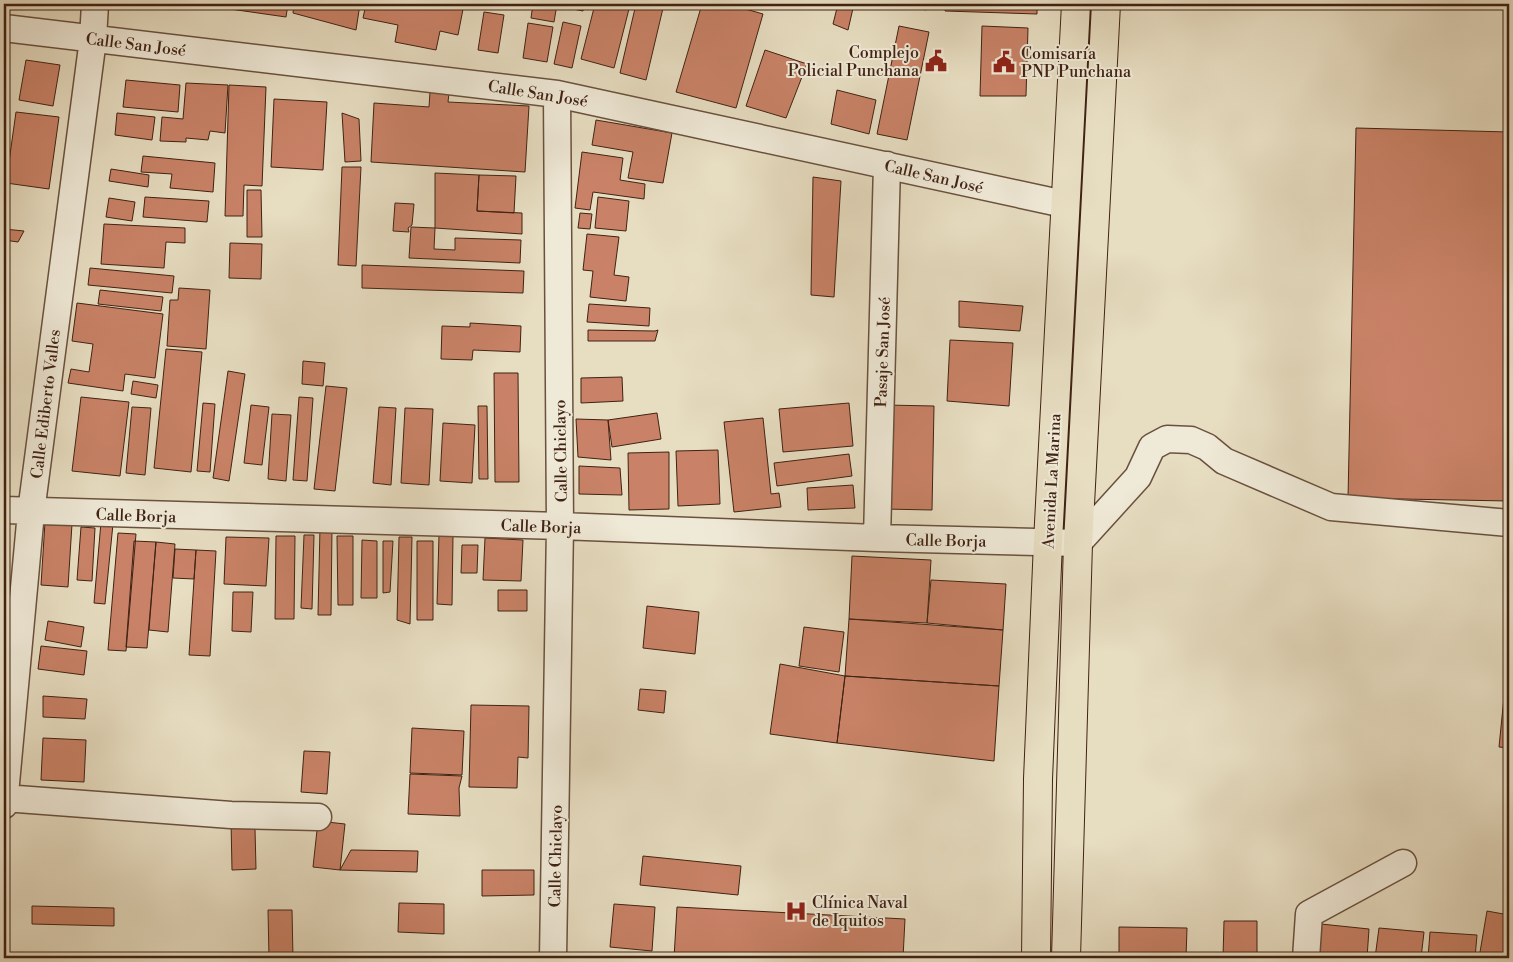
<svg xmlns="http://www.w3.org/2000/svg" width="1513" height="962" font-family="'Libre Bodoni',serif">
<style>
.building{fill:#c98267;stroke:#402213}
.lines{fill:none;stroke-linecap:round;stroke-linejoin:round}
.minor-casing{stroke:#6a513e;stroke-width:29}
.major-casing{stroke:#402213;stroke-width:30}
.minor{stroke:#efe9d7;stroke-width:26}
.major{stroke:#e7ddc1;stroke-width:28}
.labels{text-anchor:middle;stroke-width:4;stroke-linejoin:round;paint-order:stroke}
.street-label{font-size:16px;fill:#402213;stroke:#efe9d7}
.poi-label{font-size:16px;fill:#402213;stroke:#efe9d7;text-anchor:start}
</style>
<rect width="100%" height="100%" fill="#e7ddc1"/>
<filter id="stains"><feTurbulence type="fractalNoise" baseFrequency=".004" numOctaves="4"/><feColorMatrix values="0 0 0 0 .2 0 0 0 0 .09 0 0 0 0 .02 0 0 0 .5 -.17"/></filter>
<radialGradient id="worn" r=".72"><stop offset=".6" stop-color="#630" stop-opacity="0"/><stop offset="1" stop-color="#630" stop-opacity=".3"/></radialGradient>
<path class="building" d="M230,4H288L286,17L230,9Z
M294,4H360L356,30L293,13Z
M366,4H464L458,35L440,31L436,50L395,42L398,25L363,18Z
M491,4H505L504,7Z
M533,4H557L554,22L531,18Z
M564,4H585L583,11L563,7Z
M595,4H623L630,5L614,68L581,59Z
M636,4H664L646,80L620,73Z
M702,4H728L763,14L736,108L676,92Z
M838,4H854L848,30L833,24Z
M905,4H927L926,10Z
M946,4H1037V14L945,11Z
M1420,4H1509V7Z
M484,12L504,15L498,53L478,50Z
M563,22L581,26L572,68L554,64Z
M528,23L553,27L547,62L523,58Z
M899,26L929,32L907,140L877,134Z
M982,26L1028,28L1026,96H980Z
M765,50L807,64L786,118L746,106Z
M26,60L60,65L53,106L19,100Z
M126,80L180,85L178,112L123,107Z
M186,83L228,85L225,133L210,131L208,140L186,138V142L160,141L162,117L183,119Z
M229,85L266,87L262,186L244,185L243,216H225Z
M837,90L876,100L869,134L831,124Z
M430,92L449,93L448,102L529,106L525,172L371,162L374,103L429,107Z
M274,99L327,102L323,170L271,167Z
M16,112L59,117L49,189L6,183Z
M117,113L155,117L152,140L115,135Z
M342,113L359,119L361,161L345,162Z
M596,120L672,133L663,183L628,178L633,152L592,145Z
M1356,128L1509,132V501L1348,498Z
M582,152L623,158L620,180L645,184L644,199L593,192L590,210L575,208Z
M143,156L215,163L213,192L170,188L172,174L141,172Z
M342,167H361L356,266L338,265Z
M111,169L149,175L148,187L109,181Z
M435,173L479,175L477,211L522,213V234L435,228Z
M479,175L516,176L514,213L477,211Z
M813,177L841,181L834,297L811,295Z
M247,190H261L262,237H247Z
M145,197L209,201L207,222L143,217Z
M598,197L629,201L626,231L595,228Z
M109,198L135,202L132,221L106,217Z
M395,203L414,204L412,225L408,228L409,232L393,231Z
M580,213L592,214L590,229L578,228Z
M104,224L185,228V243L166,242L164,268L101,264Z
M411,227L435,228L434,249L455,250V238L521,240L520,263L409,258Z
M4,229L24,231L18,242L4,240Z
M587,234L619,237L614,275L629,277L626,301L590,297L593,271L583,270Z
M230,243L262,244L261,279L229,278Z
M362,265L524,271L523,293L362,288Z
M90,268L174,276L172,293L88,285Z
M179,288L210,290L206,349L167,346L170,300H178Z
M100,290L163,297L161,311L98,304Z
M959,301L1023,306L1020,331L959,327Z
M77,303L163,314L155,378L125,374L123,391L68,383L71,369L89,372L93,344L72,341Z
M589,304L650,308L649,326L587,322Z
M470,323L521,326L520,352L473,350L472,360L441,359L442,326L470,327Z
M588,330L655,331L658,330L655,341H588Z
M950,340L1013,343L1009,406L947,401Z
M166,349L202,352L191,472L154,468Z
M303,361L325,363L323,386L302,384Z
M228,371L245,374L229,481L213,478Z
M494,373H518L519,482H495Z
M622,377L623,401L581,403V378Z
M133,381L158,385L156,398L131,394Z
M326,386L347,388L335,491L314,489Z
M81,397L129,402L120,476L72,471Z
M299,397L313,398L307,481L293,480Z
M203,403L215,404L210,472L197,471Z
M849,403L853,446L783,452L779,409Z
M251,405L269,407L262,465L244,463Z
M886,405L934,406L932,510L884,509Z
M478,406H487L488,479H479Z
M132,407L151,408L145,475L126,473Z
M379,407L396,408L391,485L373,483Z
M405,408L433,409L429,485L401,483Z
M657,413L661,439L612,447L608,420Z
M272,414L291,415L286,481L268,479Z
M763,418L771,494L779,493L781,507L734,512L724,422Z
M576,419L608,420L611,460L578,457Z
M443,423L475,425L472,483L440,481Z
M718,450L720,504L678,506L676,451Z
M669,452V509L629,510L628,453Z
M849,454L852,476L777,486L774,463Z
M579,466L620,468L622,495L579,494Z
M853,485L855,508L808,510L807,488Z
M45,522L72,524L68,587L41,585Z
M101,522L113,524L105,604L94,603Z
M81,527L95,528L92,581L77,580Z
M320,527H332L331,615H318Z
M118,533L136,534L126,651L108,650Z
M304,535H314L312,609L301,608Z
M439,535H453L452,605L437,604Z
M276,536H295L294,619H275Z
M337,536H353V605H338Z
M226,537L269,538L266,586L224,584Z
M399,537H412L410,624L397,620Z
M485,538L523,540L521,581L483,580Z
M362,540L377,541V598H361Z
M134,541L156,542L147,648L126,647Z
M383,541H393L390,592L383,593Z
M417,541H433V620H417Z
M156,542L175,544L168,632L149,630Z
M462,545H478L477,573H461Z
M175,549L196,550L194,579L173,578Z
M196,550L216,551L210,656L189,655Z
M852,556L931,560L927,623L849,619Z
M931,580L1006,584L1003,630L927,623Z
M498,590H527V611H498Z
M233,592H253L251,632L232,631Z
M647,606L699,612L695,654L643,648Z
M849,619L1003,630L999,686L845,676Z
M48,621L84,627L81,647L45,640Z
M804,627L844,632L839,672L799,666Z
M41,646L87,651L84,675L38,669Z
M780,664L845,676L837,743L770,734Z
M845,676L999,686L994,761L837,743Z
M1506,677H1509V748L1499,747Z
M640,689L666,691L664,713L638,710Z
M43,696L87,699L85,719L43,717Z
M471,705L529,706L528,758L518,757L517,788L469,787Z
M412,728L464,731L462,775L410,773Z
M43,738L86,740L84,782L41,780Z
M304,751L330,752L327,794L301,792Z
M410,774L462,776L459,788L460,816L408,814Z
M231,821L255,829L256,869L232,870Z
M318,821L345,824L340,870L313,867Z
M351,850L418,851L417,872L340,870Z
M643,856L741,866L738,895L640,885Z
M482,870H534V895L482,896Z
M399,903L444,904V934L398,932Z
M614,904L655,907L652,951L610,947Z
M32,906L114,908V926L32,924Z
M677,907L905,919L903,958H674Z
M268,910H292L293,958H269Z
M1487,911L1509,915V958H1479Z
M1224,921H1257V958H1223Z
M1321,924L1369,929L1367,958H1318Z
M1119,927L1187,928L1186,958H1119Z
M1379,928L1424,932L1421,958H1375Z
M1430,932L1477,935L1475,958H1428Z"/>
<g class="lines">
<g class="minor-casing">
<path id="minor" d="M4,28L557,94L1064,204
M4,510L560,526L877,538L1078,543L1138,477L1152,447L1167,439L1191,440L1207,447L1224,461L1331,507L1509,523
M877,538L887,165
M4,798L231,815L318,817
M4,805L31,512L93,39L95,4
M553,958L560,526L557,94
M1306,958L1309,914L1403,863"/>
</g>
<g class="major-casing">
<path id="major" d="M1036,958L1038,779L1048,542L1076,4
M1066,958L1078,543L1106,4"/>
</g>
<use href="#minor" class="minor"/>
<use href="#major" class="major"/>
</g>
<defs>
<g id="civic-bare" transform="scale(1.725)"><path d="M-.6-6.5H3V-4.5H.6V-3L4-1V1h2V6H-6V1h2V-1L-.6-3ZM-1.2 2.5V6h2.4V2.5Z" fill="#8f2418" stroke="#efe9d7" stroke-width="2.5" paint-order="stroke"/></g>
<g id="hospital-bare" transform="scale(1.725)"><path d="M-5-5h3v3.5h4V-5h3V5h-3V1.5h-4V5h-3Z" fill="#8f2418" stroke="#efe9d7" stroke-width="2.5" paint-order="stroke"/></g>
</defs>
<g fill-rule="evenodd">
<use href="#civic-bare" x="936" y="61"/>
<use href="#civic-bare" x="1004" y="62"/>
<use href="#hospital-bare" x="796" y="911"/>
</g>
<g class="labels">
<g class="street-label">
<text transform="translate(136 44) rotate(7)" y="6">Calle San José</text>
<text transform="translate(538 93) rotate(9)" y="6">Calle San José</text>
<text transform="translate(934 176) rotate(13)" y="6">Calle San José</text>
<text transform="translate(882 352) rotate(-88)" y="6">Pasaje San José</text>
<text transform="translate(45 404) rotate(-83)" y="6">Calle Ediberto Valles</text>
<text transform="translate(560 451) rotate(-91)" y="6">Calle Chiclayo</text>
<text transform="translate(1051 481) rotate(-87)" y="6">Avenida La Marina</text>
<text transform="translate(136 515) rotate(2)" y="6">Calle Borja</text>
<text transform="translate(541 526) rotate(2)" y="6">Calle Borja</text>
<text transform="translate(946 540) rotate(1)" y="6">Calle Borja</text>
<text transform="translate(555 856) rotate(-89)" y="6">Calle Chiclayo</text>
</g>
<g class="poi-label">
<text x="919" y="58" text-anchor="end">Complejo<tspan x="919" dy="18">Policial Punchana</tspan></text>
<text x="1021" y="59">Comisaría<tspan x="1021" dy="18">PNP Punchana</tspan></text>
<text x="812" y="908">Clínica Naval<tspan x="812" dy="18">de Iquitos</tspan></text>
</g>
</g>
<rect width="1513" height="962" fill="none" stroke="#e7ddc1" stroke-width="20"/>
<rect x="5" y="5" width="1503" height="952" fill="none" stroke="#402213" stroke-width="2.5"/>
<rect x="10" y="10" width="1493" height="942" fill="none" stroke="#402213"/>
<rect width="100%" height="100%" filter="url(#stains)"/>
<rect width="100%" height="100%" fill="url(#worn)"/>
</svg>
